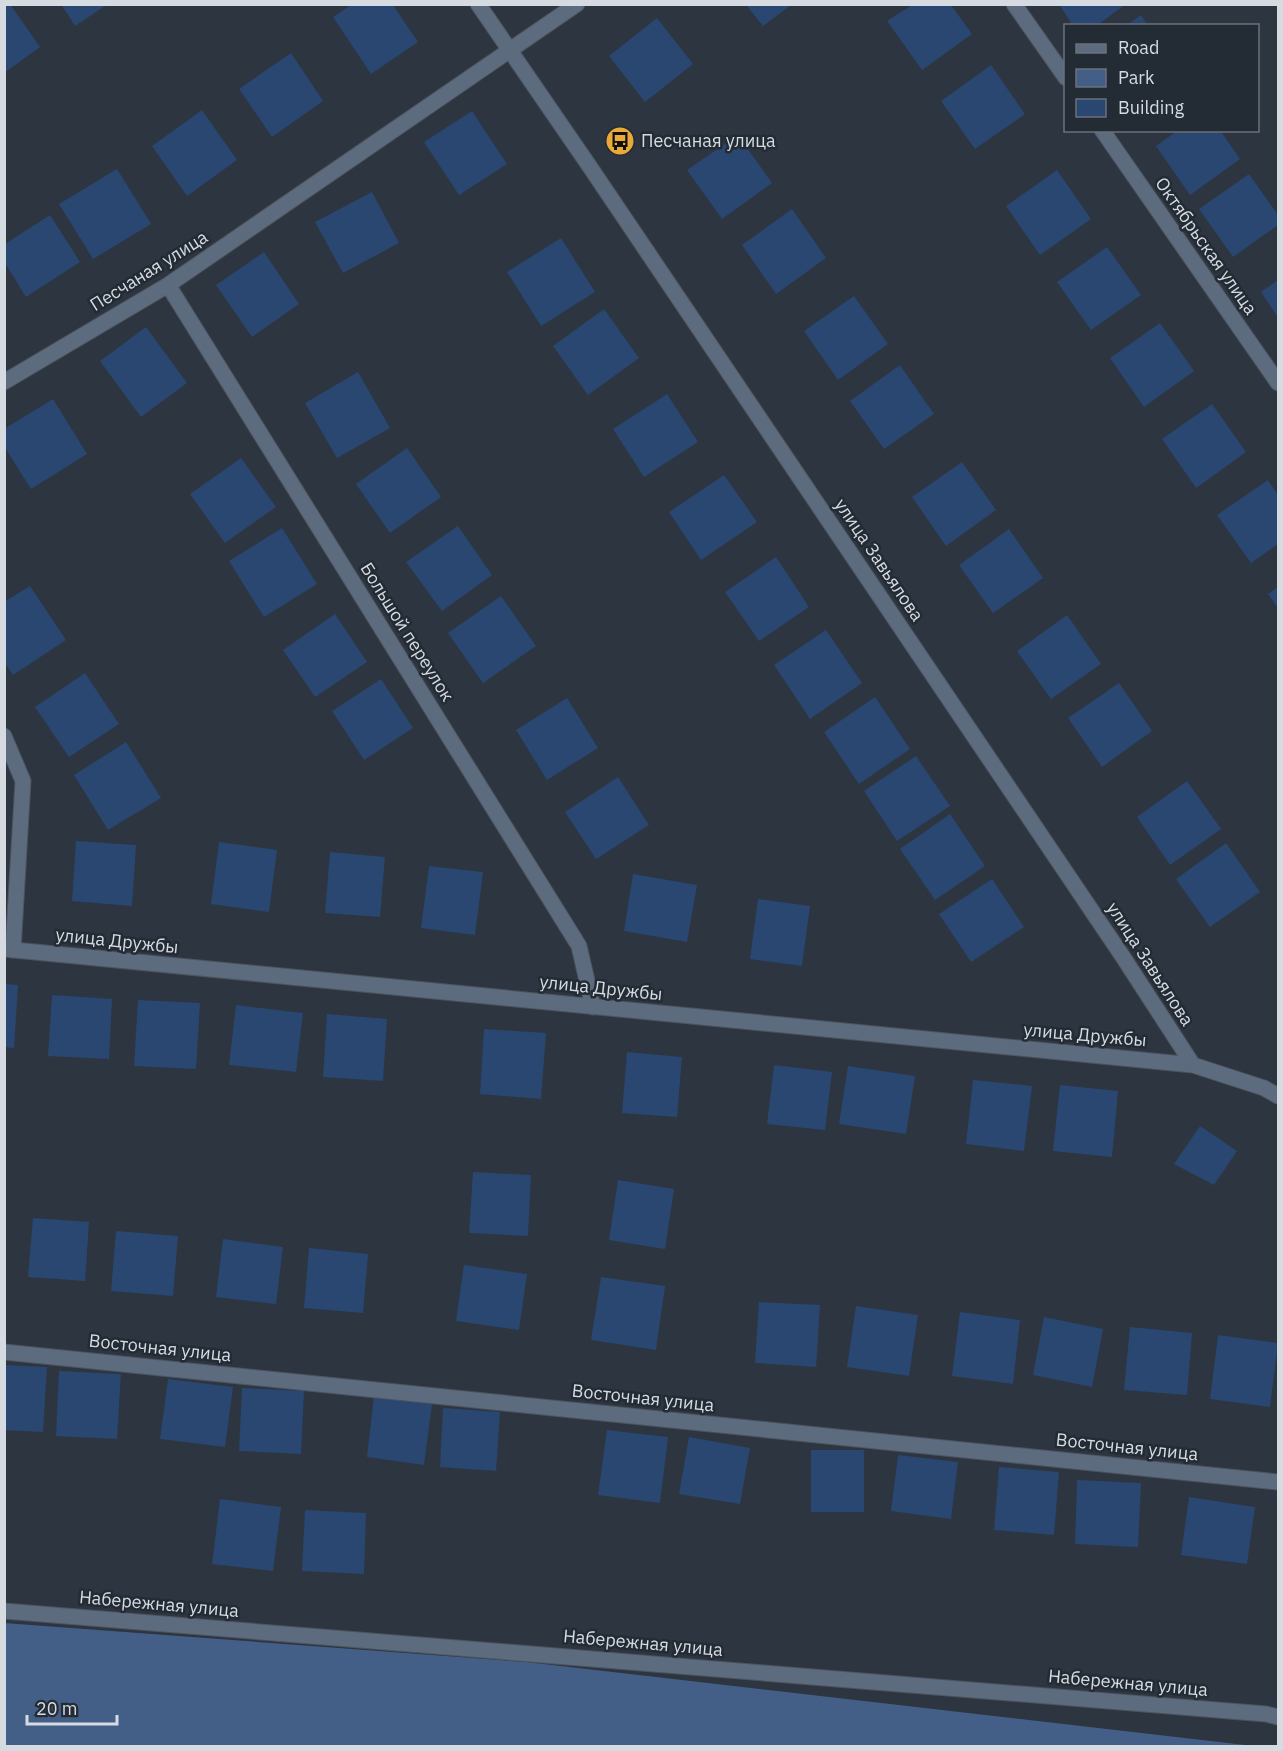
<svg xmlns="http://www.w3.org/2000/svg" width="1283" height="1751" font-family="'IBM Plex Sans',sans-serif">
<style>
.green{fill:#445f87}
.building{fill:#294771}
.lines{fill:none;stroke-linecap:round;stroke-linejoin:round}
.minor-casing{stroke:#4b535d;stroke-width:17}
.tertiary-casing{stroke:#4b535d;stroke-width:17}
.minor{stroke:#5d6b7e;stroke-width:15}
.tertiary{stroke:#5d6b7e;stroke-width:15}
.labels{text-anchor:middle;stroke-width:5;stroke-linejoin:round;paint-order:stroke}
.poi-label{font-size:18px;fill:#d6dbe2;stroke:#232b35;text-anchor:start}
.street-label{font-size:18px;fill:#d6dbe2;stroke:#232b35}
</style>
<rect width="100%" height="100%" fill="#2d3540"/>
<path class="green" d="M4,1623L526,1662L1254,1746H5Z"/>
<path class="building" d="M4,4H10L40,47L4,73Z
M61,4H108L75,26Z
M1059,4H1126L1096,26H1073Z
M351,5H393L418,42L371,74L333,17Z
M746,5H791L763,26Z
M912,5H951L972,34L922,70L887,21Z
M1141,15L1148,26H1126Z
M657,18L693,64L645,102L609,56Z
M291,53L323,101L272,137L239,89Z
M991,65L1025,114L975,149L941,101Z
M202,110L237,160L187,196L152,146Z
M472,111L507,164L459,195L424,142Z
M1178,130H1220L1240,159L1190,195L1156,146Z
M738,135L772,183L722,219L687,170Z
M117,169L151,224L93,259L59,204Z
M1057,170L1091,219L1040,255L1006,206Z
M1249,174L1278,215V225L1233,257L1199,209Z
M372,192L399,243L343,273L315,222Z
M792,209L826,258L776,294L742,245Z
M50,215L80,262L26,297L5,263V244Z
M561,238L595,292L541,326L507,272Z
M1107,247L1141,295L1091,330L1057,282Z
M264,252L299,304L252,337L216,285Z
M1278,280V317L1261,292Z
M854,296L888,344L838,380L804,331Z
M604,309L639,358L588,395L553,346Z
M1160,323L1194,371L1144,407L1110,358Z
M146,327L187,383L141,417L100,361Z
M900,365L934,414L884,449L850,401Z
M358,372L390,428L337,458L305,403Z
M667,394L698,442L644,477L613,429Z
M53,399L87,454L31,489L4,446V429Z
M1212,404L1246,452L1196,488L1162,439Z
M407,448L441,497L390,533L356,484Z
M241,458L276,507L225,543L190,494Z
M962,462L996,510L946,546L912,497Z
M724,475L757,522L701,560L669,512Z
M1268,480L1278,495V544L1251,563L1217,515Z
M458,526L492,575L442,611L406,562Z
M282,528L317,584L264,617L229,561Z
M1009,529L1043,578L993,613L959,565Z
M776,557L809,607L759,641L725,592Z
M30,586L66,640L13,675L4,662V602Z
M1278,587V608L1268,594Z
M501,596L536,646L483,683L448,633Z
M335,614L367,662L315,697L283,650Z
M1067,615L1101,664L1051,699L1017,651Z
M826,630L862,683L810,719L774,665Z
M85,673L119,724L69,757L35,707Z
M381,679L413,728L364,760L332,711Z
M1119,683L1152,731L1102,767L1068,718Z
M875,697L910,749L859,784L824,732Z
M567,698L598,748L547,780L516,730Z
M126,742L161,798L108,830L74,775Z
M916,756L950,806L897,841L864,791Z
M618,777L649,825L596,859L565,812Z
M1187,781L1221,829L1170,865L1137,817Z
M950,814L985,866L935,900L900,849Z
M76,841L136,845L132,906L72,901Z
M219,842L277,850L269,912L211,904Z
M1226,843L1260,892L1210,927L1176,879Z
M330,852L385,857L380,917L325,913Z
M429,866L483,872L475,935L421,928Z
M633,874L697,885L687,942L624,931Z
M992,879L1024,927L971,962L939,914Z
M758,899L810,906L802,966L750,959Z
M4,984L18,985L14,1048L4,1047Z
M52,995L112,999L109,1059L48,1056Z
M138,1000L200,1003L196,1069L134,1066Z
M236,1005L303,1013L296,1072L229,1065Z
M327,1014L387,1019L383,1081L323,1077Z
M484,1029L546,1033L541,1099L480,1094Z
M627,1052L682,1057L677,1117L622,1113Z
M774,1065L832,1072L825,1130L767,1124Z
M848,1066L915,1076L906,1134L839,1124Z
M973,1080L1032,1086L1024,1151L966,1144Z
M1060,1085L1118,1091L1112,1157L1053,1151Z
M1200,1126L1237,1151L1214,1185L1174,1164Z
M473,1172L531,1175L528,1236L469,1233Z
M618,1180L674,1189L665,1249L609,1240Z
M33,1218L89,1222L85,1281L28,1277Z
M116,1231L178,1236L173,1296L111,1291Z
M223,1239L283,1247L276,1304L216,1297Z
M309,1248L368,1254L363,1313L304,1308Z
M464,1265L527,1274L519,1330L456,1321Z
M601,1277L665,1286L656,1350L591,1340Z
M759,1302L820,1305L816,1367L755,1363Z
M856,1306L918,1315L909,1376L847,1367Z
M960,1312L1020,1320L1013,1384L952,1376Z
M1044,1317L1103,1329L1092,1387L1033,1375Z
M1130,1327L1192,1333L1187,1395L1124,1390Z
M1218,1335L1278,1343L1270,1407L1210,1399Z
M4,1365L47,1367L43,1432L4,1430Z
M59,1371L121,1374L117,1439L56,1436Z
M168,1379L233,1387L225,1447L160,1439Z
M242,1388L304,1391L301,1454L239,1451Z
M374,1396L432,1404L424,1465L367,1457Z
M443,1408L500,1412L496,1471L440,1467Z
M607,1430L668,1437L660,1503L598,1495Z
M689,1437L750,1448L740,1504L679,1494Z
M811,1450H864V1512H811Z
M898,1455L958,1462L951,1519L891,1511Z
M999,1467L1059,1472L1054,1535L994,1530Z
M1077,1480L1141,1483L1138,1547L1075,1544Z
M1189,1497L1255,1507L1247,1564L1181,1555Z
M220,1499L281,1507L273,1571L212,1564Z
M305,1510L366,1513L364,1574L302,1571Z"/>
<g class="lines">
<g class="minor-casing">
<path id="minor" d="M1014,4L1066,78
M1102,130L1278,383
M168,285L579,946L593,1007
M4,382L168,285L577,4
M4,736L23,781L13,950
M4,1352L1278,1482
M4,1611L1266,1714L1278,1717"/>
</g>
<g class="tertiary-casing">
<path id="tertiary" d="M478,4L590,167L1123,957L1193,1065
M4,949L1193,1065L1264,1088L1278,1096"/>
</g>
<use href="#minor" class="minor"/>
<use href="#tertiary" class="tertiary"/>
</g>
<defs>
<g id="bus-disc" transform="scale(1.5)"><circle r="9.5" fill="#eaaa39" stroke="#232b35"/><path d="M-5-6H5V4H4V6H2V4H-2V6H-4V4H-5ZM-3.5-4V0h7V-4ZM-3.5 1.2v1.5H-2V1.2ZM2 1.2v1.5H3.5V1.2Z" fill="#111"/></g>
</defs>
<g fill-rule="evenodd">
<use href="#bus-disc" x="620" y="141"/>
</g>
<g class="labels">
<g class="poi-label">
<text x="641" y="147">Песчаная улица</text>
</g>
<g class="street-label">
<text transform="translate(1206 246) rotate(55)" y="6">Октябрьская улица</text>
<text transform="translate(149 271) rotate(-32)" y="6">Песчаная улица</text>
<text transform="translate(879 560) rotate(56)" y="6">улица Завьялова</text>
<text transform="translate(407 632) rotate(58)" y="6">Большой переулок</text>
<text transform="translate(117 941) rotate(6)" y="6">улица Дружбы</text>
<text transform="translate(1150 964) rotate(57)" y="6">улица Завьялова</text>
<text transform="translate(601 988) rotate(6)" y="6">улица Дружбы</text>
<text transform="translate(1085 1035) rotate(5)" y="6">улица Дружбы</text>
<text transform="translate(160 1348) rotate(6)" y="6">Восточная улица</text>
<text transform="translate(643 1398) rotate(6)" y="6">Восточная улица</text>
<text transform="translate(1127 1447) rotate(6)" y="6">Восточная улица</text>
<text transform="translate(159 1604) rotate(5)" y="6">Набережная улица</text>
<text transform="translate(643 1643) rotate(5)" y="6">Набережная улица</text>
<text transform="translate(1128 1683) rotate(5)" y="6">Набережная улица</text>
</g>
</g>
<rect width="1283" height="1751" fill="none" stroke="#d6dbe2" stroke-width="12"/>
<rect x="1064" y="24" width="195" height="108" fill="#232b35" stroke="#6b717a" stroke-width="1.5"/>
<rect x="1076" y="44" width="30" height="9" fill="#5d6b7e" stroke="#6b717a" stroke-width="1.5"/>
<text x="1118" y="54" font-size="18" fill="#d6dbe2">Road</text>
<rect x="1076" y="69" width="30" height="18" fill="#445f87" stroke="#6b717a" stroke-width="1.5"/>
<text x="1118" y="84" font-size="18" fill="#d6dbe2">Park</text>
<rect x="1076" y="99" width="30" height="18" fill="#294771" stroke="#6b717a" stroke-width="1.5"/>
<text x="1118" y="114" font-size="18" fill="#d6dbe2">Building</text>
<path d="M27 1715v9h90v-9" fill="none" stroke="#d6dbe2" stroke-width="3"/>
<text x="36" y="1715" font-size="18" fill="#d6dbe2" stroke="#232b35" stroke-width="4.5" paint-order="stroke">20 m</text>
</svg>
